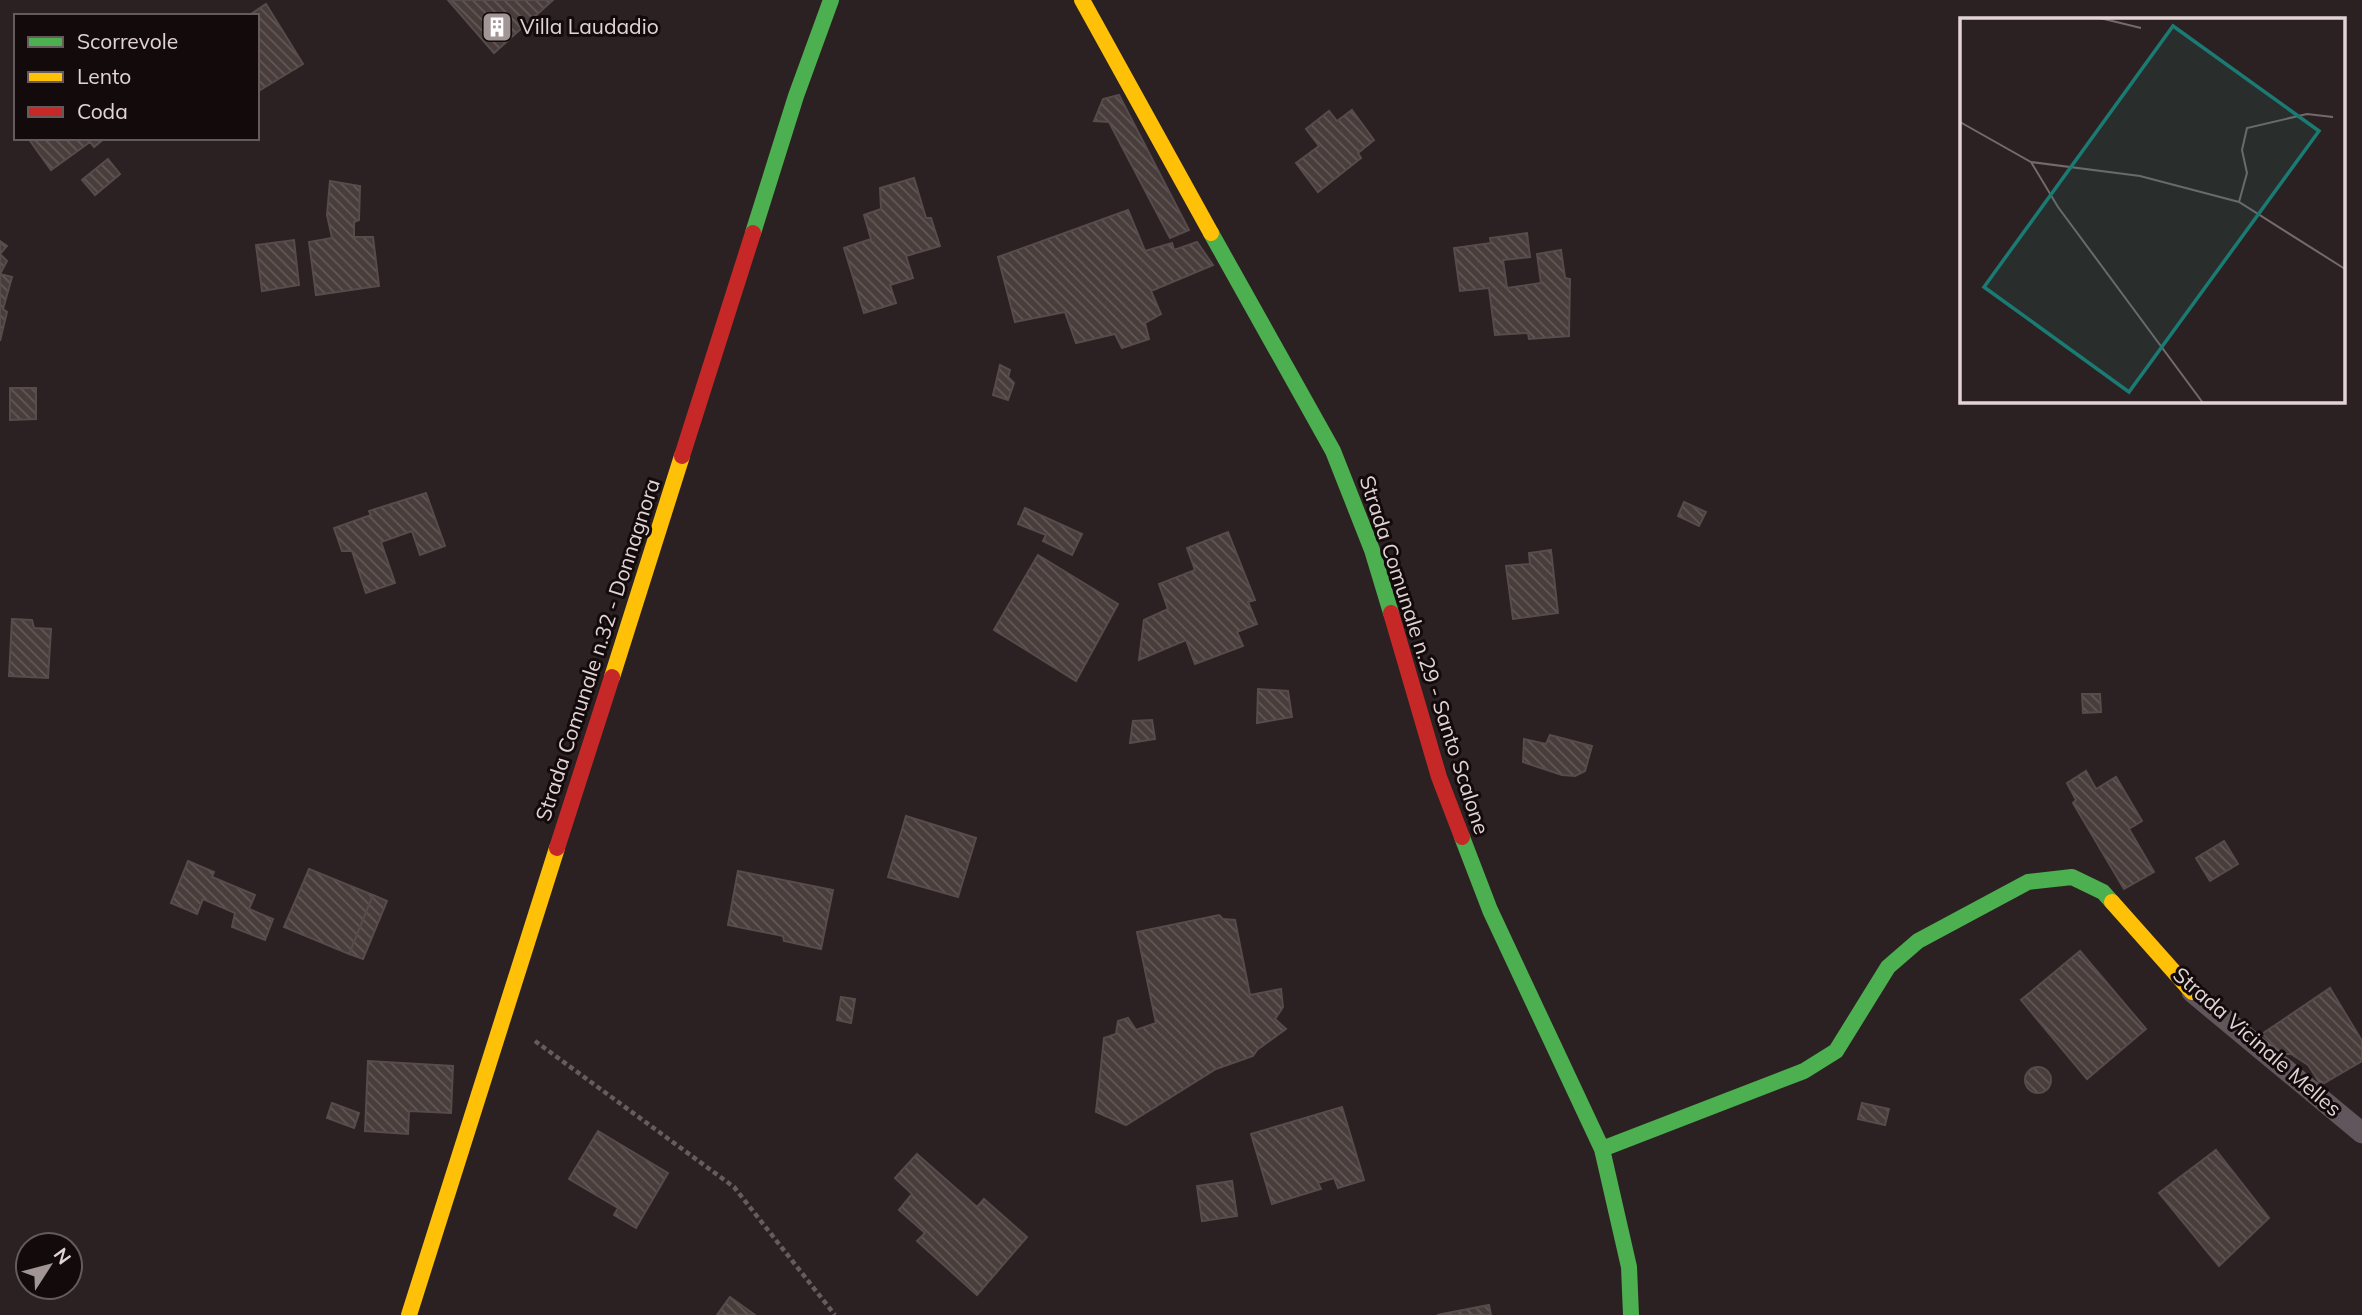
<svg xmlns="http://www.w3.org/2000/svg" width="2362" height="1315" font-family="Mulish,sans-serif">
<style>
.building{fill:url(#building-back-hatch);stroke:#554c4b;stroke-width:2}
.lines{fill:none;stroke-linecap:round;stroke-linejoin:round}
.path{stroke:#655c60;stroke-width:4.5;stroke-dasharray:5 3.5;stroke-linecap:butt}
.lane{stroke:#60565c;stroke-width:21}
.fast{stroke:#4caf50;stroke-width:16}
.slow{stroke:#ffc107;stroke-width:16}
.jam{stroke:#c62828;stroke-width:16}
.labels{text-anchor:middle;stroke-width:6;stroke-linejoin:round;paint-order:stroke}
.poi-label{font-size:21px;fill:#e2d4d5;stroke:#120a0b;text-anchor:start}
.street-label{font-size:21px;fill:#e2d4d5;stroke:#120a0b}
.inset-road{fill:none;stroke:#75696a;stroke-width:2}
.view{fill:#1a7b73;fill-opacity:0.15;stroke:#1a7b73;stroke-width:3.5}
.inset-edge{fill:none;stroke:#e2d4d5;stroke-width:3.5}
</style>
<defs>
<pattern id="building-back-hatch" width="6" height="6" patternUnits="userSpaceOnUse" patternTransform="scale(1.75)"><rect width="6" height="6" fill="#483d3b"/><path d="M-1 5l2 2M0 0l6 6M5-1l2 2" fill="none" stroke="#625856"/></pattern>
</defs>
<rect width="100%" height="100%" fill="#2c2122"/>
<path class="building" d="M448,0H553L494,53Z
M266,4L303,64L257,92V16H248Z
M1119,95L1189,230L1170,238L1109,122L1094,121L1103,99Z
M1352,110L1374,140L1358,153L1361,158L1318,192L1296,163L1319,146L1306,129L1329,111L1337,121Z
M28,138H105L94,147L90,142L51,170Z
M108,159L120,174L95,195L82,180Z
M914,178L926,218H931L940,246L906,256L913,278L890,285L896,303L864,313L844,248L871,239L864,215L881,209L880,188Z
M330,181L360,186L359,220L354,222V237H373L379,286L316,295L309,242L332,238L327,215Z
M1128,210L1145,251L1172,243L1174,250L1197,242L1213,265L1151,291L1161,314L1145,323L1149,339L1122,348L1115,334L1076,343L1065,312L1015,322L998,257Z
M1527,233L1530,257L1503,260L1507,288L1541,283L1537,254L1561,250L1565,278L1570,279L1569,336L1529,339L1528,333L1495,335L1489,288L1460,291L1454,248L1491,243L1490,238Z
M294,240L299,285L262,291L256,245Z
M0,241L7,246L0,254L7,261L0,274L12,277L3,309L7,312L0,341Z
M1000,365L1010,370L1008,377L1014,383L1008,400L993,395Z
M10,388H36V419L10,420Z
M426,493L445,546L420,555L412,531L381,542L395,583L366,593L352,551H342L334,528L371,515L369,511Z
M1684,502L1706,512L1699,526L1678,516Z
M1025,508L1082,534L1072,555L1043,541L1046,535L1018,524Z
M1228,532L1255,600L1248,602L1257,624L1237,632L1243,646L1195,664L1186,640L1139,660L1144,620L1168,609L1159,584L1195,570L1187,548Z
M1551,550L1558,613L1513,619L1506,566L1530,564L1529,553Z
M1038,555L1118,604L1076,681L994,630Z
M12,619L32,620L34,628L51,629L48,678L9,676Z
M1258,689L1288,691L1292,717L1257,723Z
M2082,694H2100L2101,712L2083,713Z
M1152,720L1155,739L1130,743L1133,721Z
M1550,735L1592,746L1585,771L1575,776L1562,775L1523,762L1524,739L1546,744Z
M2086,771L2096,789L2116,777L2142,821L2129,829L2154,872L2124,889L2073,803L2076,800L2067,783Z
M906,816L976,838L958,897L888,877Z
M2224,841L2238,864L2210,881L2196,858Z
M188,861L214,872L212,877L255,895L249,909L273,919L265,940L232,927L235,913L203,899L197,914L171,903Z
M309,869L373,895L349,954L284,927Z
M738,871L833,890L821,949L784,941L783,936L728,925Z
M373,895L387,901L363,959L349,954Z
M1219,915L1223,919L1235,920L1250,995L1281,989L1283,1007L1275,1019L1286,1029L1257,1050L1253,1056L1216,1069L1126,1125L1096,1112L1104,1038L1116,1034L1118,1021L1128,1018L1136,1030L1156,1023L1137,932Z
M2080,951L2146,1029L2087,1079L2021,1000Z
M2330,988L2362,1041V1061L2321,1085L2308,1065L2291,1054H2283L2262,1034Z
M841,997L855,999L851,1023L837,1020Z
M368,1061L453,1066L451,1113L409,1111L408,1134L365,1131Z
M2025 1080a13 13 0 1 1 26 0a13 13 0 1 1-26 0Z
M332,1103L359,1113L354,1128L327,1118Z
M1862,1103L1889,1109L1885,1125L1858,1119Z
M1342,1107L1364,1180L1338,1188L1334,1178L1318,1183L1321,1189L1272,1204L1251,1134Z
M598,1131L668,1173L636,1228L614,1215L618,1208L569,1179Z
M2216,1150L2269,1218L2219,1266L2159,1193Z
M917,1154L977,1207L984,1199L1027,1237L977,1295L917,1241L925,1233L899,1210L912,1194L895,1178Z
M1232,1181L1237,1216L1202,1221L1197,1186Z
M730,1297L755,1315H717Z
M1489,1305L1491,1315H1437Z"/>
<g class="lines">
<path class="path" d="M535,1041L734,1187L835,1315"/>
<path class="lane" d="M2192,992L2362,1133"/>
<path class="fast" d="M753,233L796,96L831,0
M1211,233L1333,451L1372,550L1391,613
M1462,837L1490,910L1602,1149L1629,1267L1631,1315
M1602,1149L1804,1071L1836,1051L1888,967L1918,941L2028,882L2072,877L2103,892L2112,902"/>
<path class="slow" d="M1082,0L1211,233
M612,677L682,456
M2112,902L2192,992
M409,1315L557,848"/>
<path class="jam" d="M682,456L753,233
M1391,613L1439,777L1462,837
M557,848L612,677"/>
</g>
<defs>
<g id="building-square" transform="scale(1.575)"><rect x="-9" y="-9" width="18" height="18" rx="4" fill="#a29596" stroke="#120a0b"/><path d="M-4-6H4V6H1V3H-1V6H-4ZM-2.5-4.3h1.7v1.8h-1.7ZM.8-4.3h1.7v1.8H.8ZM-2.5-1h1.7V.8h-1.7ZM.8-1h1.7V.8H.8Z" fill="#fff"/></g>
</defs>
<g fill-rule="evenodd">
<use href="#building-square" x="497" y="27"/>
</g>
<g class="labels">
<g class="poi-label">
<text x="520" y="34">Villa Laudadio</text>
</g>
<g class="street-label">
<text transform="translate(598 650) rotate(-72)" y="7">Strada Comunale n.32 - Donnagnora</text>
<text transform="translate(1424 655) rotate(72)" y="7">Strada Comunale n.29 - Santo Scalone</text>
<text transform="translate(2257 1042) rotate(41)" y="7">Strada Vicinale Melles</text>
</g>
</g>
<g transform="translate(1960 18)">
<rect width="385" height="385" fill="#2c2122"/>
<path class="inset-road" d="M140,0L181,10M0,104L71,144L180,158L279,184L385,251M71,144L98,189L243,385M279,184L287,155L282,132L287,110L347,96L373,99"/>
<path class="view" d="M213,8L359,113L169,374L24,269Z"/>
<rect width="385" height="385" class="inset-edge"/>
</g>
<rect x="14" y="14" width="245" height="126" fill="#120a0b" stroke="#655b5c" stroke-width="2"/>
<rect x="28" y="37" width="35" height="10" fill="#4caf50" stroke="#655b5c" stroke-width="2"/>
<text x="77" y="49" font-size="21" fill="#e2d4d5">Scorrevole</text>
<rect x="28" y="72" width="35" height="10" fill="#ffc107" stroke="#655b5c" stroke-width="2"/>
<text x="77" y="84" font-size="21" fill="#e2d4d5">Lento</text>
<rect x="28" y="107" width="35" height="10" fill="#c62828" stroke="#655b5c" stroke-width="2"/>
<text x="77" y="119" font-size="21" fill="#e2d4d5">Coda</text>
<g transform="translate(49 1266) rotate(54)"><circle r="33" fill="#120a0b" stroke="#655b5c" stroke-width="2"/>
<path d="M0-5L12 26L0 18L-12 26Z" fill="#a29596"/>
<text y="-10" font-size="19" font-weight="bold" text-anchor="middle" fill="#e2d4d5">N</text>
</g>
</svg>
